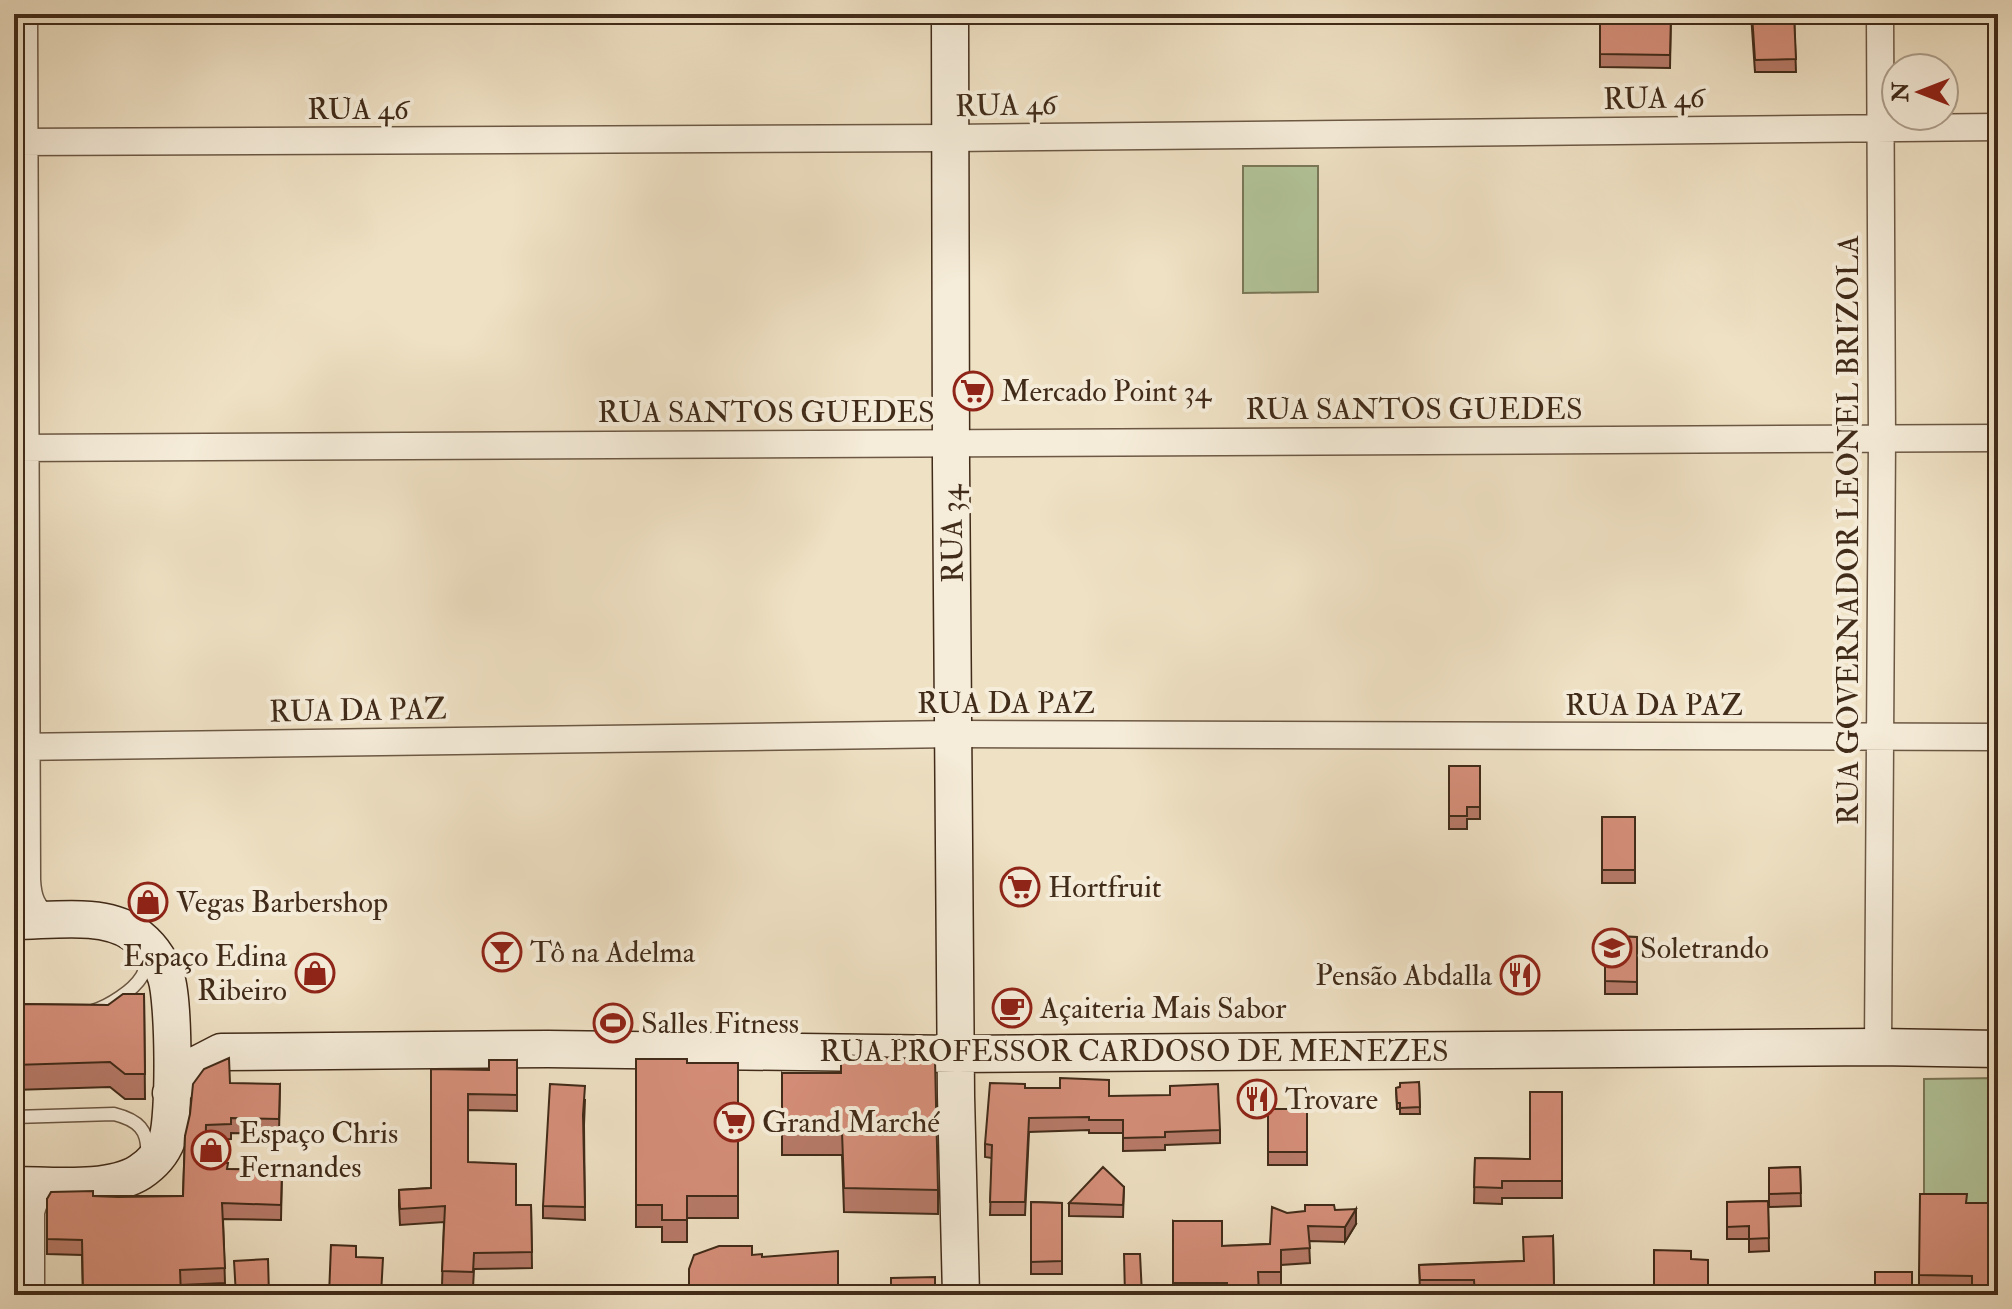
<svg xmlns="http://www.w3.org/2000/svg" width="2012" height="1309" font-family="'IM FELL Double Pica',serif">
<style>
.green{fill:#b2c499;stroke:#7a7859;stroke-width:2}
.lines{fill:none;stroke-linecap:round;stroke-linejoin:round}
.lane-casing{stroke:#6c5844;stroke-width:15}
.street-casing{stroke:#6c5844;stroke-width:29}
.secondary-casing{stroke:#412b19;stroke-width:39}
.lane{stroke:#f5ecd9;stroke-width:12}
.street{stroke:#f5ecd9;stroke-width:26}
.secondary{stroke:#f5ecd9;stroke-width:36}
.wall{fill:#b77a68;stroke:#412b19;stroke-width:2}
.shaded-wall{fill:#956355;stroke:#412b19;stroke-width:2}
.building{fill:#d58e79;stroke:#412b19;stroke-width:2}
.labels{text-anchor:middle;stroke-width:8;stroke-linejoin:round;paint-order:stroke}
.street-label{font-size:30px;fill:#412b19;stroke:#f5ecd9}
.poi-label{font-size:30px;fill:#412b19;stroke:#f5ecd9;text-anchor:start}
</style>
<rect width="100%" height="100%" fill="#efe1c4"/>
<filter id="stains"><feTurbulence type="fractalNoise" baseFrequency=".0025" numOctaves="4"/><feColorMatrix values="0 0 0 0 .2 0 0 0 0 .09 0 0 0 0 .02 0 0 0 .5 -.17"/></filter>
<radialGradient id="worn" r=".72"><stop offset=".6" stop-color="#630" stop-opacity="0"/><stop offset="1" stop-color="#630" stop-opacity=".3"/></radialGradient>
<path class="green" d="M1243,166H1318V292L1243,293Z
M1998,1078V1208L1924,1207V1079Z"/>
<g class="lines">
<g class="lane-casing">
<path id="lane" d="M93,1011C109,1006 133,991 142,976C146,970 145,963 145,956
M14,1117L114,1114C138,1120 149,1130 147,1155"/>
</g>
<g class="street-casing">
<path id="street" d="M24,14L27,880C28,899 32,909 47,921
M14,142L952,138L1998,127
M14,448L1998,438
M14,747L955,734L1998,737
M1878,1047L1882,439L1880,14
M31,1295V1212L34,1202L50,1185"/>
</g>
<g class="secondary-casing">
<path id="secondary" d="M950,14L951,464L956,1096L961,1295
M14,921C51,921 102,912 133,933C149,944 160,959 166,977C174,1000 175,1117 167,1140C162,1153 152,1164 140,1172C109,1192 51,1185 14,1185
M171,1093L190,1068L221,1052L548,1049L957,1054L1878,1047L1998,1049"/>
</g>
<use href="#lane" class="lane"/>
<use href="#street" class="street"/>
<use href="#secondary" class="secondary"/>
</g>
<path class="wall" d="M1600,14H1671L1670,68L1600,67Z
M1751,14H1794L1796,72H1755Z
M1449,766H1480V819H1467V829H1449Z
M1602,817H1635V883H1602Z
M1605,936L1637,937V994H1605Z
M144,994L145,1099H125L110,1087L14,1090V1004L108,1005Z
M636,1059L687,1063H738V1218H687V1242H662V1227H636Z
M517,1060V1111L468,1110V1162L516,1205H531L532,1268L474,1269L473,1288L442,1286L444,1222L400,1225L399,1206V1190L431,1188V1069L489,1070Z
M782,1073L938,1190V1214L844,1212L842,1155H782Z
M1419,1082L1420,1114H1400V1109H1397L1396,1088Z
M280,1084L279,1134L231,1133V1139L206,1140V1162L227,1169L282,1170L281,1220L223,1219L225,1283L181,1285V1295H83L82,1255L47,1254V1199L93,1196H183L185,1136Z
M1025,1088L1109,1096L1220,1130V1143L1165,1145V1150L1123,1151V1133H1089V1130L1029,1132L1025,1215H990L992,1158L985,1157V1144Z
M1562,1092V1198H1502V1204L1474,1203L1475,1158L1530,1159Z
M585,1099L584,1125L585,1220L543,1218V1206Z
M1268,1109H1307V1165H1268Z
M1800,1167L1801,1206L1769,1207V1168Z
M1124,1187L1123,1217L1069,1216V1203Z
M1768,1201L1769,1251L1749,1252V1239H1727V1202Z
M1031,1202L1062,1203V1274H1031Z
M1967,1203H1998L1972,1292L1919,1291V1275Z
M1287,1213L1356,1224L1345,1242L1309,1241L1310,1263L1281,1265V1287H1259V1295H1173V1221L1222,1246L1270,1244Z
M1553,1236L1554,1295H1474V1292H1420L1419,1265L1524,1261Z"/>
<path class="shaded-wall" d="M1356,1209V1224L1345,1242V1227Z"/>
<path class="building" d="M1600,14H1671L1670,55L1600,54Z
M1752,14H1794L1796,59L1755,60Z
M1449,766H1480V807H1467V816H1449Z
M1602,817H1635V870H1602Z
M1605,936L1637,937V982L1605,981Z
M123,994H144L145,1074H125L110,1062L14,1065V1004L108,1005Z
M841,1055L935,1060L938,1190L844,1188L842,1132L782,1131V1073H841Z
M229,1058L230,1083L280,1084L279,1119L231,1118V1124L206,1125L205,1162L228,1163L227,1169L282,1170L281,1205L222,1203L225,1268L180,1270L181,1295H140V1290L83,1291L82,1240L47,1239V1199L51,1192L93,1191V1196L118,1197L183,1196L185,1136L190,1114L193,1084L204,1069Z
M636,1059H687V1063H738V1196H687V1220H662V1205H636Z
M489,1060H517V1095L468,1094V1162L516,1164V1205H531L532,1252L474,1253L473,1272L442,1271L445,1206L400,1209L399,1190L431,1188V1069L489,1070Z
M1060,1078L1109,1080V1096L1170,1095V1086L1218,1084L1220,1130L1165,1132V1137L1123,1138V1120H1089V1117L1029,1118L1025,1202H990L992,1145L985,1144L990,1083L1025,1084V1088H1060Z
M1419,1082L1420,1107L1400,1108V1103H1397L1396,1088L1400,1087V1083Z
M550,1084L585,1086L583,1115L585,1207L543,1206Z
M1530,1092H1562V1181H1502V1188L1474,1187L1475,1158L1530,1159Z
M1268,1109H1307V1152H1268Z
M1103,1167L1124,1187L1123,1205L1069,1203Z
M1800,1167L1801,1193L1769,1194V1168Z
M1920,1194H1967L1966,1203H1998V1295H1972V1276L1919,1275Z
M1768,1201L1769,1238L1749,1239V1226L1727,1227V1202Z
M1031,1202L1062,1203V1261L1031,1262Z
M1305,1205H1334L1335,1210L1356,1209L1345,1227L1308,1226L1310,1248L1281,1250V1272H1258L1259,1295H1228L1227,1283H1173V1221H1222V1246L1270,1244L1272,1207L1287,1213L1305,1211Z
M1553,1236L1554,1286H1547L1548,1295H1475L1474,1280H1420L1419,1265L1524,1261L1523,1237Z
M331,1245L356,1246V1257L383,1258L381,1295H329Z
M719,1246H752V1255L762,1254V1257L838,1251V1295H689V1269L694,1255Z
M1654,1250L1691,1251V1259L1708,1260V1295H1654Z
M1124,1254H1140L1142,1295H1125Z
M268,1259L269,1295H236L234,1261Z
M1875,1272H1912V1295H1875Z
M935,1277V1295H891V1278Z
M1040,1286L1041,1295H1007V1287Z"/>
<defs>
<g id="supermarket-ring" transform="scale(2)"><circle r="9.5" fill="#f5ecd9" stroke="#8f2418" stroke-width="1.5"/><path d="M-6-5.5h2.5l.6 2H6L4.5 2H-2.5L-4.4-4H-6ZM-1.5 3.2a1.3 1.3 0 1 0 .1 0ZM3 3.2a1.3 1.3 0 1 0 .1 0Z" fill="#8f2418"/></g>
<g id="shop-ring" transform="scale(2)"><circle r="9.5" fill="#f5ecd9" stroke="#8f2418" stroke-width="1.5"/><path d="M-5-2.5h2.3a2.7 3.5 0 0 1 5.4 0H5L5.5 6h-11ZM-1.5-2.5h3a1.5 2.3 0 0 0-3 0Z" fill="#8f2418"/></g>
<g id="school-ring" transform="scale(2)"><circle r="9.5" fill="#f5ecd9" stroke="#8f2418" stroke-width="1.5"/><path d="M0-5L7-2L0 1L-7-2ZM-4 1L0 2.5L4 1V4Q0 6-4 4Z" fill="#8f2418"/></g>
<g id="bar-ring" transform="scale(2)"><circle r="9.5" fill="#f5ecd9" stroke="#8f2418" stroke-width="1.5"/><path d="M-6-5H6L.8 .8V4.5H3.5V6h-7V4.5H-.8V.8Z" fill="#8f2418"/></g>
<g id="restaurant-ring" transform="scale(2)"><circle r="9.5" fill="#f5ecd9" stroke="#8f2418" stroke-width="1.5"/><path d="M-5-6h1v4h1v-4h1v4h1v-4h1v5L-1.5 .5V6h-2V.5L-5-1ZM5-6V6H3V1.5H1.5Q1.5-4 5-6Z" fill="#8f2418"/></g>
<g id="cafe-ring" transform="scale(2)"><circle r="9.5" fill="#f5ecd9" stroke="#8f2418" stroke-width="1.5"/><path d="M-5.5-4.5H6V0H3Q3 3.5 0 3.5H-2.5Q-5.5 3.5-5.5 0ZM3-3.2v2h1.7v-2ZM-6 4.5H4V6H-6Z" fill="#8f2418"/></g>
<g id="stadium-ring" transform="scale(2)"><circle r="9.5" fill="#f5ecd9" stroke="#8f2418" stroke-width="1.5"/><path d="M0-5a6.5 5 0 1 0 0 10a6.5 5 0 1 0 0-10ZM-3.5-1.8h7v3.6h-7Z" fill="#8f2418"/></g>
</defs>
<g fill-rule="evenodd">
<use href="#supermarket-ring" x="973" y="391"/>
<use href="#supermarket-ring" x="1020" y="887"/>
<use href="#shop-ring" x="148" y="902"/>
<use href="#school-ring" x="1612" y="948"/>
<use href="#bar-ring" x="502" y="952"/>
<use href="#shop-ring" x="315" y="973"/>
<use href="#restaurant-ring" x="1520" y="975"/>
<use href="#cafe-ring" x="1012" y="1008"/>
<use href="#stadium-ring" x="613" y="1023"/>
<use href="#restaurant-ring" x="1257" y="1099"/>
<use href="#supermarket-ring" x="734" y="1122"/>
<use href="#shop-ring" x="211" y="1150"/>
</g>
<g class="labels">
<g class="street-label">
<text transform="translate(1654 98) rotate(-1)" y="10">RUA 46</text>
<text transform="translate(1006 105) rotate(-1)" y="10">RUA 46</text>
<text x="358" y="119">RUA 46</text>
<text x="1414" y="419">RUA SANTOS GUEDES</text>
<text x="766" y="422">RUA SANTOS GUEDES</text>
<text transform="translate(1848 530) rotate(-90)" y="10">RUA GOVERNADOR LEONEL BRIZOLA</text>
<text transform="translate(952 534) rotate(-91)" y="10">RUA 34</text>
<text x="1006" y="713">RUA DA PAZ</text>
<text x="1654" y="715">RUA DA PAZ</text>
<text transform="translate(358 710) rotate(-1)" y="10">RUA DA PAZ</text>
<text x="1134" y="1061">RUA PROFESSOR CARDOSO DE MENEZES</text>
</g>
<g class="poi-label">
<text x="1001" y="401">Mercado Point 34</text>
<text x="1048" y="897">Hortfruit</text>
<text x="176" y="912">Vegas Barbershop</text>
<text x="1640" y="958">Soletrando</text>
<text x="530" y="962">Tô na Adelma</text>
<text x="287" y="966" text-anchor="end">Espaço Edina<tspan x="287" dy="34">Ribeiro</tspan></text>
<text x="1492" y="985" text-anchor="end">Pensão Abdalla</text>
<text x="1040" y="1018">Açaiteria Mais Sabor</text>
<text x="641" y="1033">Salles Fitness</text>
<text x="1285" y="1109">Trovare</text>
<text x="762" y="1132">Grand Marché</text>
<text x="239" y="1143">Espaço Chris<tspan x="239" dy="34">Fernandes</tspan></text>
</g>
</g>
<rect width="2012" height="1309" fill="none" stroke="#efe1c4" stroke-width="48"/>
<rect x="16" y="16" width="1980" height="1277" fill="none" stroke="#412b19" stroke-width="4"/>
<rect x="24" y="24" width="1964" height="1261" fill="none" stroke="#412b19" stroke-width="2"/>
<g transform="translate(1920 92) rotate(270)"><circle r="38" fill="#f5ecd9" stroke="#ad9f8c" stroke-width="2"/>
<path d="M0-6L14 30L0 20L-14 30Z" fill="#8f2418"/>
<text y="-12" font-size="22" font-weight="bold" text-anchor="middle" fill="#412b19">N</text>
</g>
<rect width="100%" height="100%" filter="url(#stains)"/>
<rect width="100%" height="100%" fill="url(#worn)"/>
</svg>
